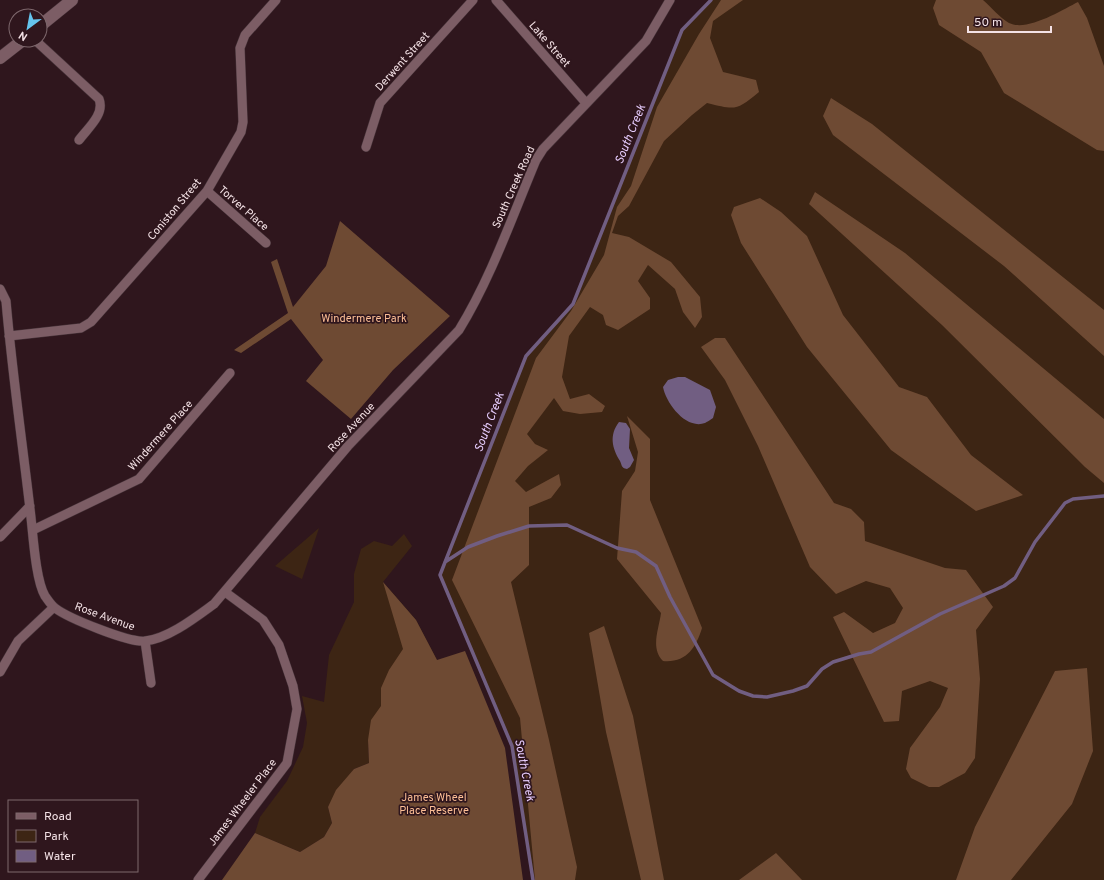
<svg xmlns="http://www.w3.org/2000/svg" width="1104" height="880" font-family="Overpass,sans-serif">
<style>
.green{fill:#3d2514}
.forest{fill:#6e4a33}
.water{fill:#715e82}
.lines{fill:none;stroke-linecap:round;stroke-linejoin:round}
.stream{stroke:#715e82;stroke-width:3.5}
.minor-casing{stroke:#463339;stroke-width:10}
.tertiary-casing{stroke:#463339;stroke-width:13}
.minor{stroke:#7c5d65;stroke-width:9}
.tertiary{stroke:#7c5d65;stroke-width:12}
.labels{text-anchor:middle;stroke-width:3.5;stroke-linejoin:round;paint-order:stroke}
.street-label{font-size:11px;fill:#f4e2e6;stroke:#2f161d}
.park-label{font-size:11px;fill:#fdbf96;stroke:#2f161d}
.water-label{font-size:12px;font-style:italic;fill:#e6ccfd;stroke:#2f161d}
</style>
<rect width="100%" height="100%" fill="#2f161d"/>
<path class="green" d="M711,0H1104V880H533L512,746L440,575L526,356L573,304L682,30Z
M319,528L302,579L275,566Z
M404,534L412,546L383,582L416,620L437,660L368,740L369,763L354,769L328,807L332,823L324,837L300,852L255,833L260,817L287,781L303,747L307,723L302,696L324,702L329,655L354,602V574L361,549L374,541L392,546Z"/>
<path class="forest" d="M721,0H743L713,21L710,38L723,72L756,80L759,92C736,111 736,110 707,103L692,115L664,141L629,206L618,216L612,233L629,237L671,262L700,297L702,317L695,328L683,312L675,289L648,265L638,281L650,298V309L618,330L606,325L603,315L590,307L569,336L562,377L570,399L589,394L605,406L602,412L580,414L563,411L554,398L527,434L535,444L548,450L528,466L515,481L526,492L559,474L561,485L551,498L529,507V565L511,582L549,740L577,867L575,880H535L520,718L452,580L536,358L571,311L604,255L617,207L631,186L657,107L699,34Z
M936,0H983C991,7 1000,18 1009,23C1027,32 1062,10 1078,2L1087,18L1104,66V151L1097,150L1004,93L981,52L939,25L933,8Z
M831,98L872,124L1104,310V356L1004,266L833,135L823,116Z
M815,192L905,253L1104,419V483L1085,467L942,325L809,204Z
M760,198L781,212L807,236L843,315L899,387L927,397L971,455L1023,495L976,511L891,450L807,347L741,243L731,215L734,207Z
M340,221L450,316L393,370L351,419L306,381L323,360L291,319L241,353L234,350L288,313L271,262L277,259L293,307L326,266Z
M715,338H725L834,503L851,509L864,522L865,541L945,568L966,570L993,607L976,630L980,679L975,758L965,773L939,787H929L911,778L906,769L910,748L940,707L948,688L930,681L902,691L899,721L884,722L833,617L844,612L873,633L895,623L903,608L890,588L866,581L836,594L810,567L758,446L725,380L701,347Z
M627,416L650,439V500L702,628C696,648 686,663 663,661C650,648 659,629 661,613L617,559L622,491L635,471L638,452Z
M383,582L416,620L437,660L465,651L505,748L523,880H222L255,833L300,852L324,837L332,823L328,807L336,790L354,769L369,763L368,740L371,720L381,706V688L389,670L403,649Z
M604,626L633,716L664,880H641L606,732L589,633Z
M1087,668L1093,751L1072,804L1011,880H956L975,827L1055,671Z
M776,853L802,880H739Z"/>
<path class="water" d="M678,377H685L710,390L716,407L713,418C710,420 707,422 705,423C686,430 666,403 663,387L668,380Z
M619,422L626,423L630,429L629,448L634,460L630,467L627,469C621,468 622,465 620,461C612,448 609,435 619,422Z"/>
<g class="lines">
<path class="stream" d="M445,562L468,547L497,536L529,526L567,525L617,548L636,552L656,566L670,597L713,675L739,691L753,696L767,697L793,691L807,686L822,669L833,662L859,654L871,652L940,614L1004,586L1015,578L1035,542L1065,503L1073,499L1104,496
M533,880L512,746L440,575L526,356L573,304L682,30L711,0"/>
<g class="minor-casing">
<path id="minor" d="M496,0L586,103
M35,40L99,99C105,114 88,128 79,140
M366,147L380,103L473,0
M207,191L266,243
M0,289L6,301C12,371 22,440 30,509C33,531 35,579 45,596C48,600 51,605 55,608C68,618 129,643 145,641C168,639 196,617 214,604L348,446L459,330C491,278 512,217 536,160L543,149L646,41L670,0
M9,336L81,328L91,322L207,191L241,132L243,122L240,48L245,35L276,0
M33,530L139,479L230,373
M0,537L30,506
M145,641L151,683
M0,672L18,641L54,607
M198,880L287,763L297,709L293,686L279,645L263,620L225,592"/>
</g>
<g class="tertiary-casing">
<path id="tertiary" d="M40,26L72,0
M0,58L23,40"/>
</g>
<use href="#minor" class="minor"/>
<use href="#tertiary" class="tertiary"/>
</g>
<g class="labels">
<g class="street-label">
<text transform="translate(550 44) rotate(49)" y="4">Lake Street</text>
<text transform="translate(402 61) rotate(-48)" y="4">Derwent Street</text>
<text transform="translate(513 187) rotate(-66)" y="4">South Creek Road</text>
<text transform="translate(244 208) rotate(41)" y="4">Torver Place</text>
<text transform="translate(174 209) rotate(-50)" y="4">Coniston Street</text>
<text transform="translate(351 427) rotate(-47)" y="4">Rose Avenue</text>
<text transform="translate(160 435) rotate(-48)" y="4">Windermere Place</text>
<text transform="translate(105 616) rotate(20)" y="4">Rose Avenue</text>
<text transform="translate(242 802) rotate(-53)" y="4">James Wheeler Place</text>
</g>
<g class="park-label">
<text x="364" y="322">Windermere Park</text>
<text x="434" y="801">James Wheel<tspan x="434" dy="13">Place Reserve</tspan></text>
</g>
<g class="water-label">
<text transform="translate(630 134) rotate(-68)" y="4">South Creek</text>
<text transform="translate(489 422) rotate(-69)" y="4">South Creek</text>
<text transform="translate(525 770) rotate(79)" y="4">South Creek</text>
</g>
</g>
<rect x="8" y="800" width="130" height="72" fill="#2f161d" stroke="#7e686d"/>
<rect x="16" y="813" width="20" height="6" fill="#7c5d65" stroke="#7e686d"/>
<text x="44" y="820" font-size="12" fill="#f4e2e6">Road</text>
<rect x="16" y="830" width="20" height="12" fill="#3d2514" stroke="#7e686d"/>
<text x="44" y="840" font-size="12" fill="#f4e2e6">Park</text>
<rect x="16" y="850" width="20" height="12" fill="#715e82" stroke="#7e686d"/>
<text x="44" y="860" font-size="12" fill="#f4e2e6">Water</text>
<g transform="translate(28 28) rotate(212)"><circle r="19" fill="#2f161d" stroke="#7e686d"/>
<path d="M0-3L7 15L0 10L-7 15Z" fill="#65c5ee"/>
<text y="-6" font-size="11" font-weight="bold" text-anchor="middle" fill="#f4e2e6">N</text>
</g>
<path d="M968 26v6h83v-6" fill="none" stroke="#f4e2e6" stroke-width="2"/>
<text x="974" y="26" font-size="12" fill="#f4e2e6" stroke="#2f161d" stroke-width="3" paint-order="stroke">50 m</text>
</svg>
